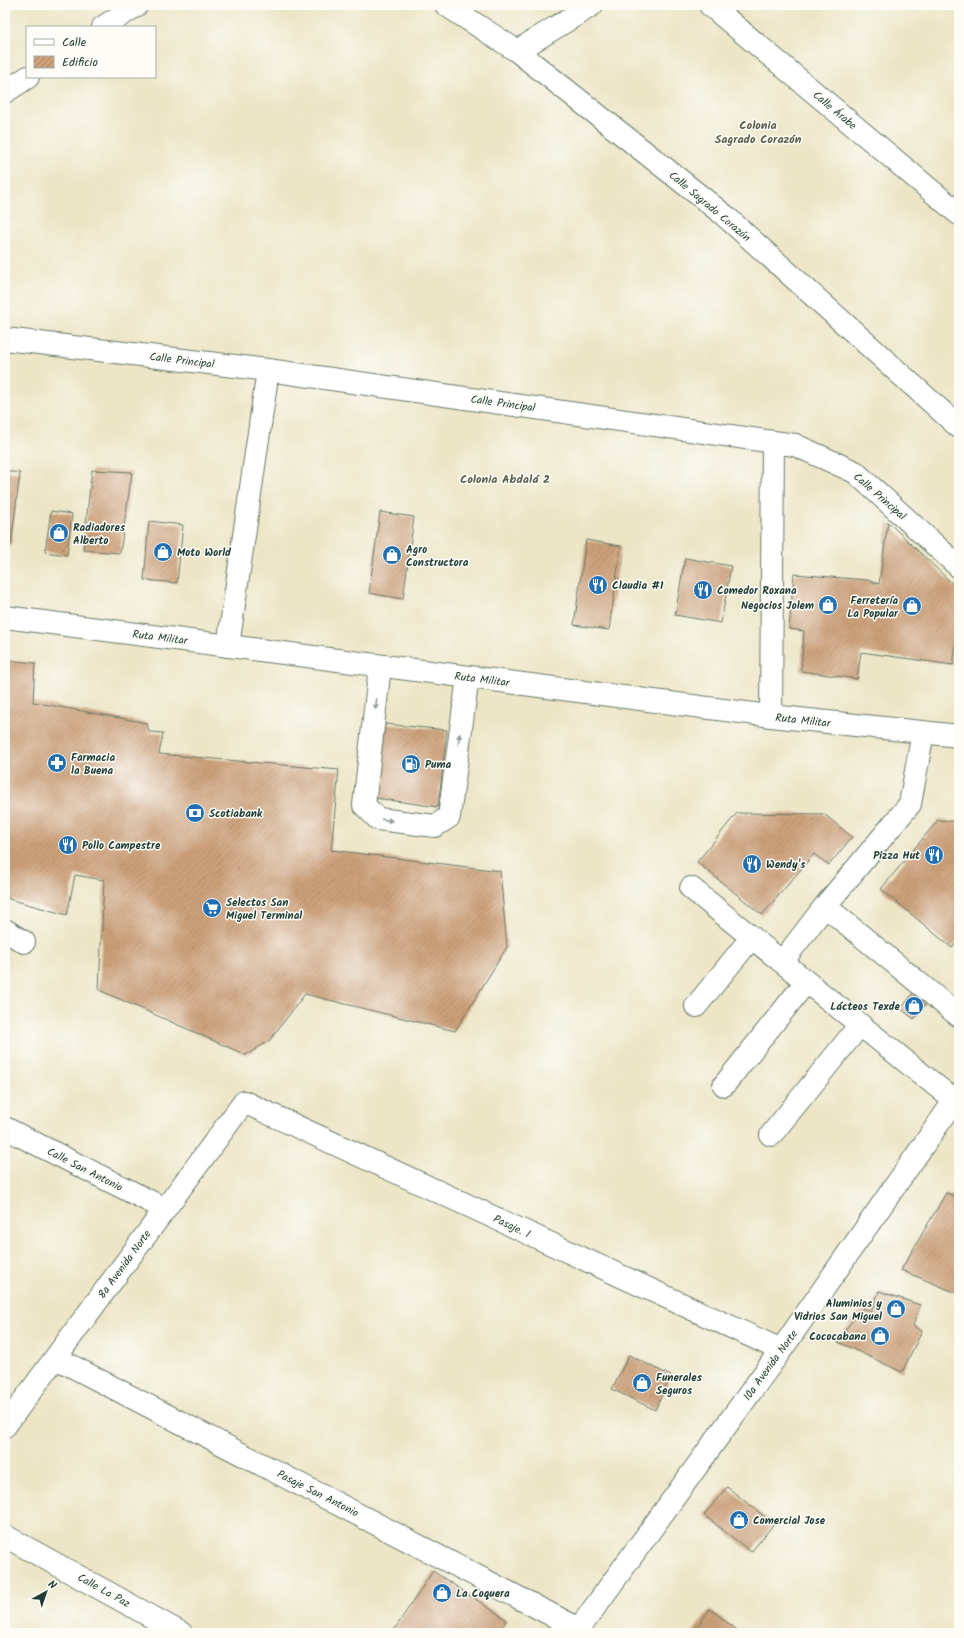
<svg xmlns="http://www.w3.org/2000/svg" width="964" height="1638" font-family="Kalam,sans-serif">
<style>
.building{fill:url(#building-hatch)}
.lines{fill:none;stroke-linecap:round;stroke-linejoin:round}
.minor-casing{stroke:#677867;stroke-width:24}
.major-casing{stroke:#677867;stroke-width:24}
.minor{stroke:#fff;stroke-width:22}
.major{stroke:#fff;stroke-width:22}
.oneway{fill:#8f9e9a}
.labels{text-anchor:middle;stroke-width:3;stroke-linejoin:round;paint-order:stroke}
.street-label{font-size:11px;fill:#1f3d34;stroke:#fdfcf7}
.poi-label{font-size:11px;font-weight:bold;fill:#1f3d34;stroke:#fdfcf7;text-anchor:start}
.neighbourhood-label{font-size:12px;font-weight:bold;fill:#5c604c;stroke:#fdfcf7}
</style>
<defs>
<pattern id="building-hatch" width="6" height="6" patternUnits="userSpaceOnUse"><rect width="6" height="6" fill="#cda079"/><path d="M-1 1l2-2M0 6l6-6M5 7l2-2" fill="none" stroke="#a68464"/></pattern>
</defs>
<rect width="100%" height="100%" fill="#fdfcf7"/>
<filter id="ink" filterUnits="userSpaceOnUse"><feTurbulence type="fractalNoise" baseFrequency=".025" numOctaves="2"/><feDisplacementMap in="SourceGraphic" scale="8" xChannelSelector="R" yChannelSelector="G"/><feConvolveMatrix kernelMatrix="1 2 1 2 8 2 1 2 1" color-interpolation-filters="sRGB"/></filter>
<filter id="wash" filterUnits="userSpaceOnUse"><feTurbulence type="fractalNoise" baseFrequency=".012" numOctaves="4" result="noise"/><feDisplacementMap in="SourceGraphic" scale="16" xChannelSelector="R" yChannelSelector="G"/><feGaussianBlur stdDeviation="0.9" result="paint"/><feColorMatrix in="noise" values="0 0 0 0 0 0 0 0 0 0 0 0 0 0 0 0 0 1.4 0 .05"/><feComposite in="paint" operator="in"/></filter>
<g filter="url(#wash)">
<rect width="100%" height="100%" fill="#ece5c6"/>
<g id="blocks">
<path class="building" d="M92,470L132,472L120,553L83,550Z
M5,471L20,473L11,545H5Z
M51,511L72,514L67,555L45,552Z
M380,512L414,517L403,599L369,593Z
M149,521L183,525L177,583L144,580Z
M888,522L959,590V622L953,665L861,652L857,679L801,671L804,631L789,629L794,574L867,580L879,584Z
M586,540L621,546L609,630L574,625Z
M685,558L731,566L721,623L675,615Z
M5,660L35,663L33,702L147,723L149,732L163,733L159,754L339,770L331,850L500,871L507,947L455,1031L305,994L269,1041L246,1055L99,990L104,880L75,875L67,915L9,899L5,892Z
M385,724L447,730L438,807L375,798Z
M737,813L824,814L852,837L829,865L814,854L762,915L697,862Z
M938,820L959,822V939L952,948L881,889Z
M913,993L926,1003L914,1019L901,1009Z
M946,1193L959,1198V1294L901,1270Z
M879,1291L920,1305L913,1326L922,1331L902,1372L836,1341L863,1308L871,1312Z
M629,1355L671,1376L655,1410L612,1389Z
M727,1487L774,1524L751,1552L704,1515Z
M433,1571L507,1620L498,1633H392Z
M710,1609L741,1633H692Z"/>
</g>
</g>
<g filter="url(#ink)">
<use href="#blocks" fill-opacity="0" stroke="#677867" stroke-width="1"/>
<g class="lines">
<g class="minor-casing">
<path id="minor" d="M446,5L517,51L724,215L959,427
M710,5L959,214
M103,27L137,5
M517,51L592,5
M5,92L28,77
M5,339L268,370L795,445L855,472L959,567
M228,646L268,370
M380,666L364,805L378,819L435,826L449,817L468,677
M771,716L773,442
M923,732L910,804L825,906L782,962L955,1101
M691,888L782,962
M825,906L959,1016
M5,930L24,942
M696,1006L752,937
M724,1085L806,982
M5,1128L165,1209
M771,1135L860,1025
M56,1358L579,1629
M5,1426L244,1102L781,1350
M5,1536L181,1633
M576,1633L781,1350L959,1094"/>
</g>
<g class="major-casing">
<path id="major" d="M5,617L771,716L959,736"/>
</g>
<use href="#minor" class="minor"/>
<use href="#major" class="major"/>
</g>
<defs><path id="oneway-solid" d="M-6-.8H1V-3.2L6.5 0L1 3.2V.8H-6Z"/></defs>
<g class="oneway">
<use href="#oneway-solid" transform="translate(376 704) rotate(97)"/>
<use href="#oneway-solid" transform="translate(459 739) rotate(-82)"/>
<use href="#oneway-solid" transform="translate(387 820) rotate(8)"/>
</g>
</g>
<defs>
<g id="shop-disc" transform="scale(1)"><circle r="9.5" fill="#1f6fb2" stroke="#fdfcf7"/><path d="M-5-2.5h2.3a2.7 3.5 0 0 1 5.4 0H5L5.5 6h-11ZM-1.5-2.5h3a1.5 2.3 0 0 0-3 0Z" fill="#fff"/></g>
<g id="restaurant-disc" transform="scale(1)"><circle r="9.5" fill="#1f6fb2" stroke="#fdfcf7"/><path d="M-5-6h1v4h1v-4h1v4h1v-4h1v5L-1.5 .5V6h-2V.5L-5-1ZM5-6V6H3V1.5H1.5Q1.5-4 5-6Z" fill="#fff"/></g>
<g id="pharmacy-disc" transform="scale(1)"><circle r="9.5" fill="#1f6fb2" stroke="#fdfcf7"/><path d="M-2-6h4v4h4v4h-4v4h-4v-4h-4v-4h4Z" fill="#fff"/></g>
<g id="fuel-disc" transform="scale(1)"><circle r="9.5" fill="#1f6fb2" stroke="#fdfcf7"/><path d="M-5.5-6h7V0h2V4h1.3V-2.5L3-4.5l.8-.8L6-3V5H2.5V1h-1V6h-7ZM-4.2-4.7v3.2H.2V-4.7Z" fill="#fff"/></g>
<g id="bank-disc" transform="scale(1)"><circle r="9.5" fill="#1f6fb2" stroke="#fdfcf7"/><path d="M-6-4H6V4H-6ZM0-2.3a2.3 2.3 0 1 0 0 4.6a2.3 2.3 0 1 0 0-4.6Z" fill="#fff"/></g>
<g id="supermarket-disc" transform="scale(1)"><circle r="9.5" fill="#1f6fb2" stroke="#fdfcf7"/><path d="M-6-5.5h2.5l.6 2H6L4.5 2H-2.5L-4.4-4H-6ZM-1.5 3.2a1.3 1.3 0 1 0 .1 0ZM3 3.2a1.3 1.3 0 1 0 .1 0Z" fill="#fff"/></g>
</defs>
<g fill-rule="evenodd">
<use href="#shop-disc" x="59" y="533"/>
<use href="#shop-disc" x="163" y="552"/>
<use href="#shop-disc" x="392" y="555"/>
<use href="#restaurant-disc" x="598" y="585"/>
<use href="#restaurant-disc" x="703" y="590"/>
<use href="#shop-disc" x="828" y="605"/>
<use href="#shop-disc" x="912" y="606"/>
<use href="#pharmacy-disc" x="57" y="763"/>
<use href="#fuel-disc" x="411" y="764"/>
<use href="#bank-disc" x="195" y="813"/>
<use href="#restaurant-disc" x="68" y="845"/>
<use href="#restaurant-disc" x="934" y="855"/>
<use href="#restaurant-disc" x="752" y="864"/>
<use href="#supermarket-disc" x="212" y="908"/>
<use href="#shop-disc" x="914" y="1006"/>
<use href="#shop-disc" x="896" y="1309"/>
<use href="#shop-disc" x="880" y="1336"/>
<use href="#shop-disc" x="642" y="1383"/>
<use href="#shop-disc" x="739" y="1520"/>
<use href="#shop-disc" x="442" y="1593"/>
</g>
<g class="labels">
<g class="street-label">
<text transform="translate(835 110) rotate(40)" y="4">Calle Árabe</text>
<text transform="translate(710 206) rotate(40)" y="4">Calle Sagrado Corazón</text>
<text transform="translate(182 360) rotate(7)" y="4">Calle Principal</text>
<text transform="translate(503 403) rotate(8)" y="4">Calle Principal</text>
<text transform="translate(880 496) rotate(41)" y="4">Calle Principal</text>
<text transform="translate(160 637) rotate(7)" y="4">Ruta Militar</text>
<text transform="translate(482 679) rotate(7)" y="4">Ruta Militar</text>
<text transform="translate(803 720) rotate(6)" y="4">Ruta Militar</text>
<text transform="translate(85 1169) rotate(27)" y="4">Calle San Antonio</text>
<text transform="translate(512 1226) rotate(25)" y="4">Pasaje. 1</text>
<text transform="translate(124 1264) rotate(-54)" y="4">8a Avenida Norte</text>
<text transform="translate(770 1365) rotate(-54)" y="4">10a Avenida Norte</text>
<text transform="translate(318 1493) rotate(27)" y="4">Pasaje San Antonio</text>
<text transform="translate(104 1590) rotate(29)" y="4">Calle La Paz</text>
</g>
<g class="poi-label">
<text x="73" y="531">Radiadores<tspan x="73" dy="13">Alberto</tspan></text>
<text x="406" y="553">Agro<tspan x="406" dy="13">Constructora</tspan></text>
<text x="177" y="556">Moto World</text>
<text x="612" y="589">Claudia #1</text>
<text x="717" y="594">Comedor Roxana</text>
<text x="898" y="604" text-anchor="end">Ferretería<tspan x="898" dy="13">La Popular</tspan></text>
<text x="814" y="609" text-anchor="end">Negocios Jolem</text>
<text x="71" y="761">Farmacia<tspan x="71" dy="13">la Buena</tspan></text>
<text x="425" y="768">Puma</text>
<text x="209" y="817">Scotiabank</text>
<text x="82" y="849">Pollo Campestre</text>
<text x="920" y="859" text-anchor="end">Pizza Hut</text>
<text x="766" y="868">Wendy's</text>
<text x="226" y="906">Selectos San<tspan x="226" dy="13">Miguel Terminal</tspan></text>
<text x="900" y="1010" text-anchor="end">Lácteos Texde</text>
<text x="882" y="1307" text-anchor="end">Aluminios y<tspan x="882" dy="13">Vidrios San Miguel</tspan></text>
<text x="866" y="1340" text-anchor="end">Cococabana</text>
<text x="656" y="1381">Funerales<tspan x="656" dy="13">Seguros</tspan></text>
<text x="753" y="1524">Comercial Jose</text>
<text x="456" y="1597">La Coquera</text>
</g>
<g class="neighbourhood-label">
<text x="758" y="129">Colonia<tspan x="758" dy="14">Sagrado Corazón</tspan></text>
<text x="505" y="483">Colonia Abdalá 2</text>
</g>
</g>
<rect width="964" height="1638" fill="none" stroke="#fdfcf7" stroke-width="20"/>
<rect x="26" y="26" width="130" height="52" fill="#fdfcf7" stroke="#a4b0a9"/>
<rect x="34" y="39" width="20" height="6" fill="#ffffff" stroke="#a4b0a9"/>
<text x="62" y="46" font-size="12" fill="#1f3d34">Calle</text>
<rect x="34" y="56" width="20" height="12" fill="url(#building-hatch)" stroke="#a4b0a9"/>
<text x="62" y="66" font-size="12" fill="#1f3d34">Edificio</text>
<g transform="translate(46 1592) rotate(40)" stroke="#fdfcf7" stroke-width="3" paint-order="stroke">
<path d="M0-3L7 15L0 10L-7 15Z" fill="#1f3d34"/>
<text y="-6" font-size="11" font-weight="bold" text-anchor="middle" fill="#1f3d34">N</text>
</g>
</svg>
